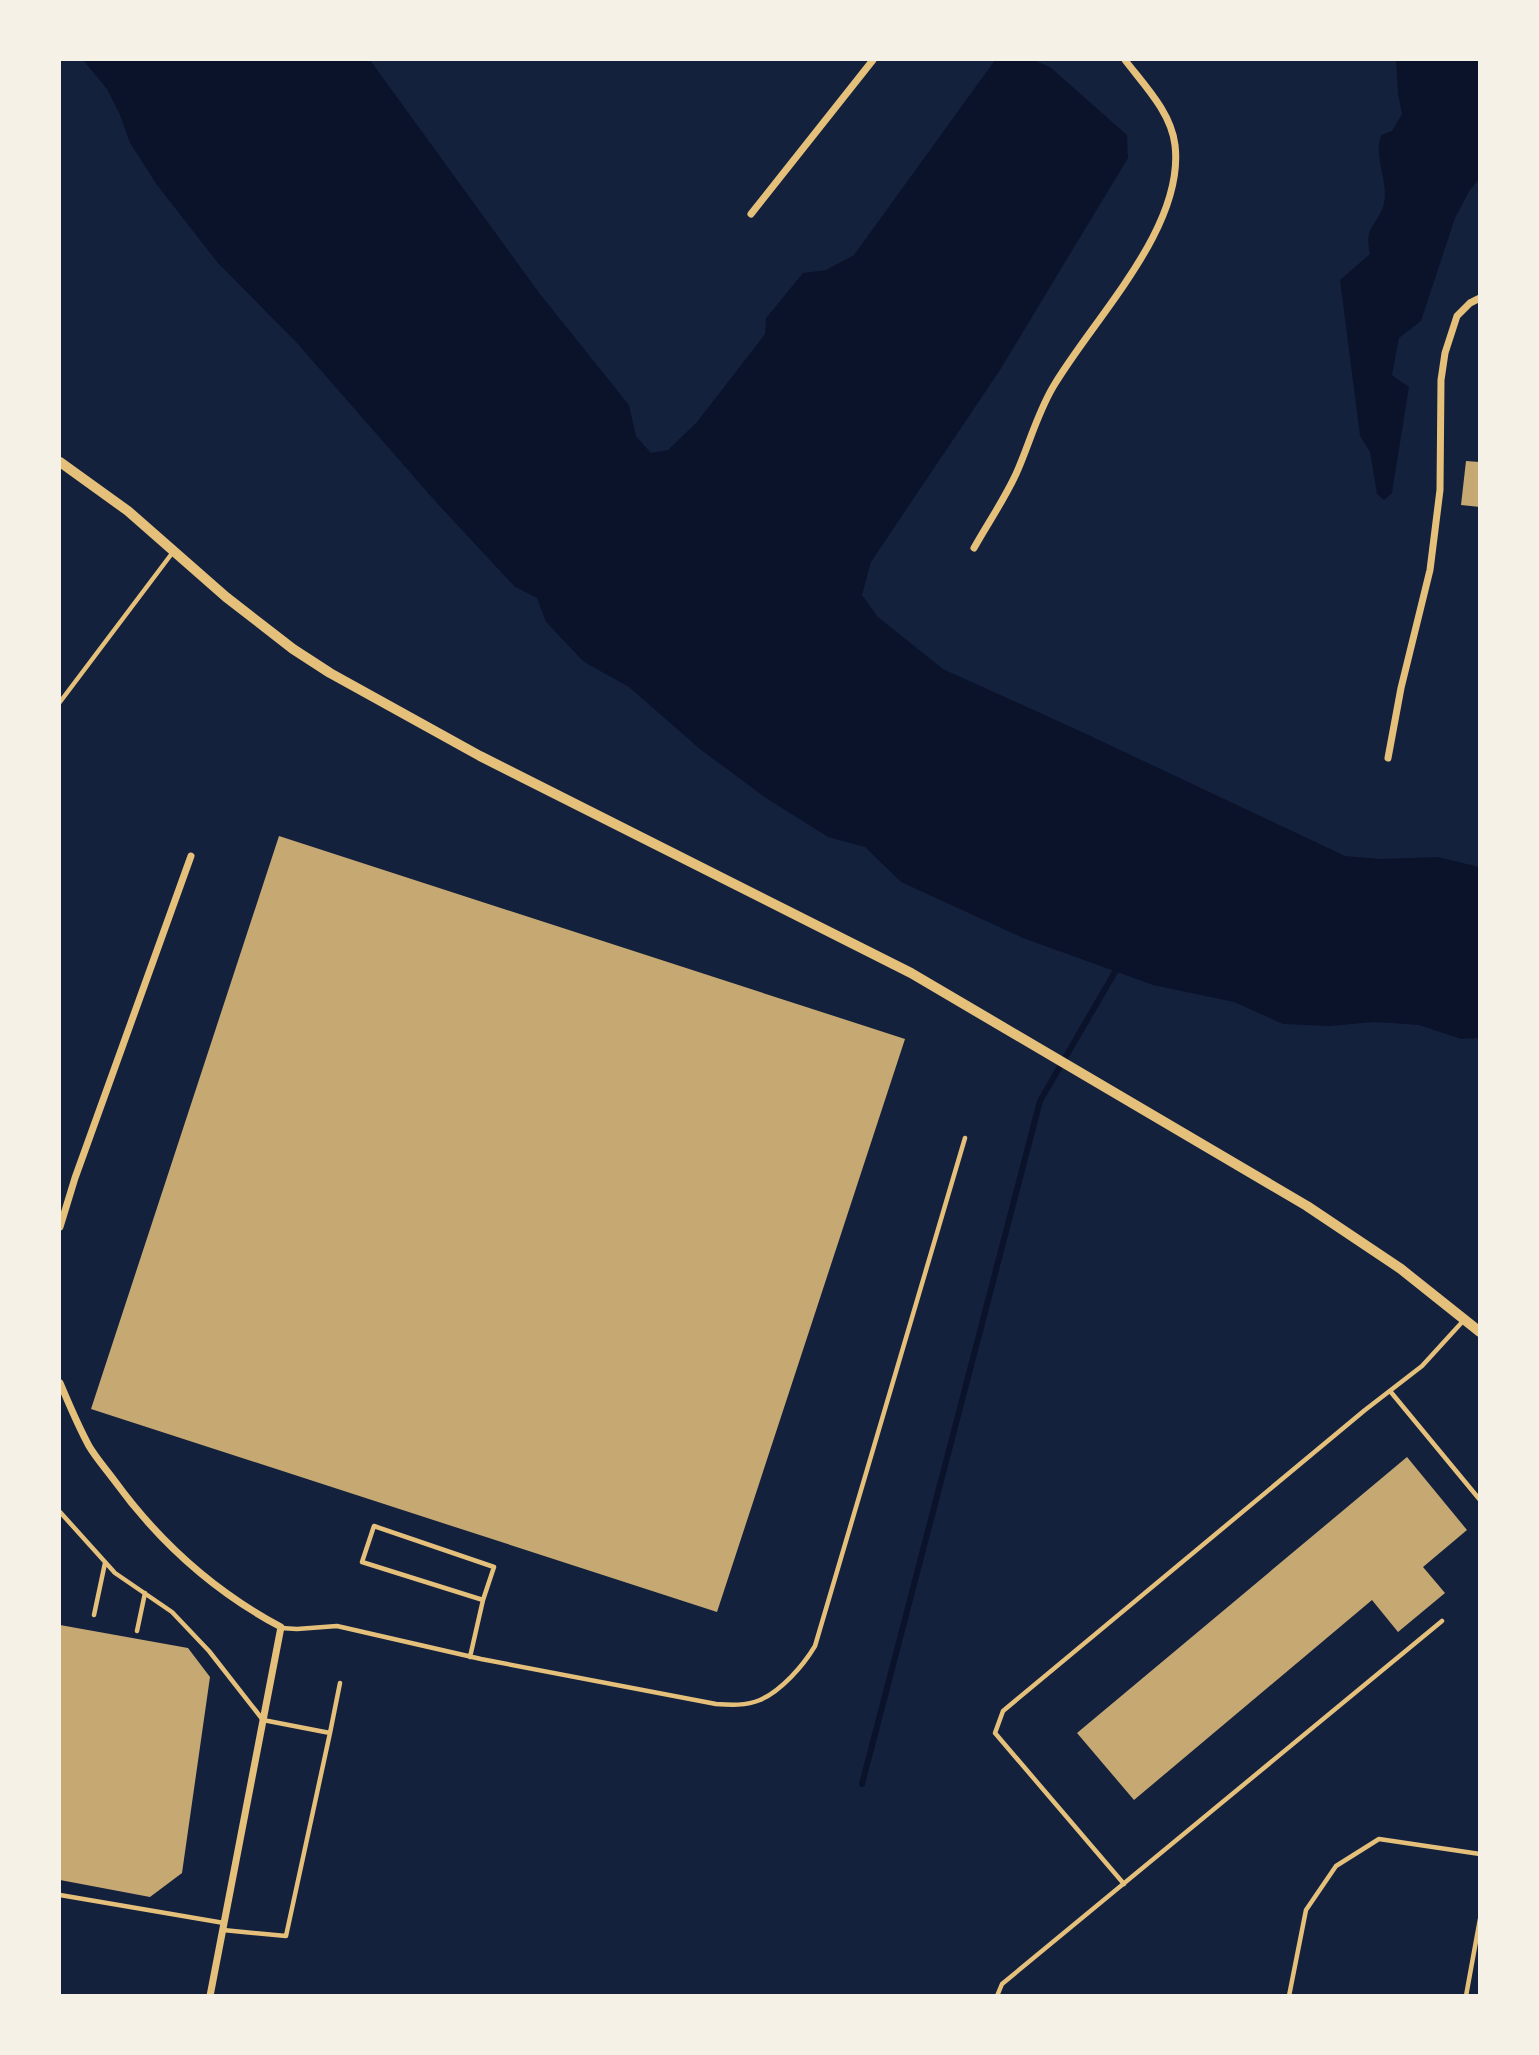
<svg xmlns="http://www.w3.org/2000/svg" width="1539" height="2055" font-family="Inter,sans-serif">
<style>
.water{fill:#0b132b}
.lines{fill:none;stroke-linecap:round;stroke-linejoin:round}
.stream{stroke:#0b132b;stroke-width:6}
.building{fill:#c6a872}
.service{stroke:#e5c07b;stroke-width:4.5}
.minor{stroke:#e5c07b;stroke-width:7}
.tertiary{stroke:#e5c07b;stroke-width:10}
</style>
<rect width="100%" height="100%" fill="#14213d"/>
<path class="water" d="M83,60H370L540,294L629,405L636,436L651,453L668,450L697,422L765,334L766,318L803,273L826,270L854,255L995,60H1033L1050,67L1127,135L1128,158L1000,370L871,562L862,595L878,617L943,669L1080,731L1345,856L1381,859L1438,857L1479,867V1038L1461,1039L1419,1025L1374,1022L1330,1026L1283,1024L1234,1002L1153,985L1023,938L901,882L865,847L828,837L766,798L701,750L629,687L584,662L546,622L537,598L515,587L435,501L296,342L217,262L157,185L130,143L120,115L107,89Z
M1396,60H1479L1480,178L1470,190L1455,218L1421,321L1399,338L1392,375L1409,387L1392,493L1384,500L1377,494L1370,452L1360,436L1340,280L1370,254C1364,227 1375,228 1383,207C1389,188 1379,169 1379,152C1378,146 1380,140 1381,135L1392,131L1402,114L1398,94Z"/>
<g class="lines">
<path class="stream" d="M862,1784L1040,1101L1119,965"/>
</g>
<path class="building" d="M1466,461L1480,462V507L1461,505Z
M279,836L905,1039L717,1612L91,1409Z
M1407,1457L1467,1530L1423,1567L1445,1593L1398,1632L1372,1600L1134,1800L1077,1733Z
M60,1625L188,1648L210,1677L182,1873L150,1897L60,1880Z"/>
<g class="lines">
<path class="service" d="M60,702L173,552
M1390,1391L1480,1500
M60,1512L115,1573L172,1612L209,1651L263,1720L330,1733L340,1683
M94,1615L105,1563
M281,1628L297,1629L337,1626L481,1659L716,1704C730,1705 746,1706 760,1700C781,1691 803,1666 815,1646L965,1138
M137,1631L145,1593
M470,1657L483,1600L362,1562L374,1526L494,1567L483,1600
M1124,1884L995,1733L1003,1711L1365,1410L1422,1366L1464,1320
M60,1895L224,1923
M223,1930L286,1936L330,1733
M997,1996L1002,1984L1442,1621
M1289,1996L1306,1910L1336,1866L1379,1839L1480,1854
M1466,1996L1480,1919"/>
<path class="minor" d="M751,214L873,60
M974,548C988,523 1004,500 1016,474C1029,445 1037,414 1053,387C1093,319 1185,228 1175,145C1171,112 1144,85 1125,60
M1388,758L1401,688L1430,570L1440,490L1441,380L1445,353L1457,316L1470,303L1480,298
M60,1227L75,1178L191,856
M60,1383C69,1404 78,1426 89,1446C96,1458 106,1469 114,1480C159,1542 213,1591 281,1627L210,1996"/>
<path class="tertiary" d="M60,462L128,511L226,597L293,649L330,673L480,756L911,973L1307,1206L1401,1269L1480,1332"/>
</g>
<rect width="1539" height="2055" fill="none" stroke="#f6f1e7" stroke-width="122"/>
</svg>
